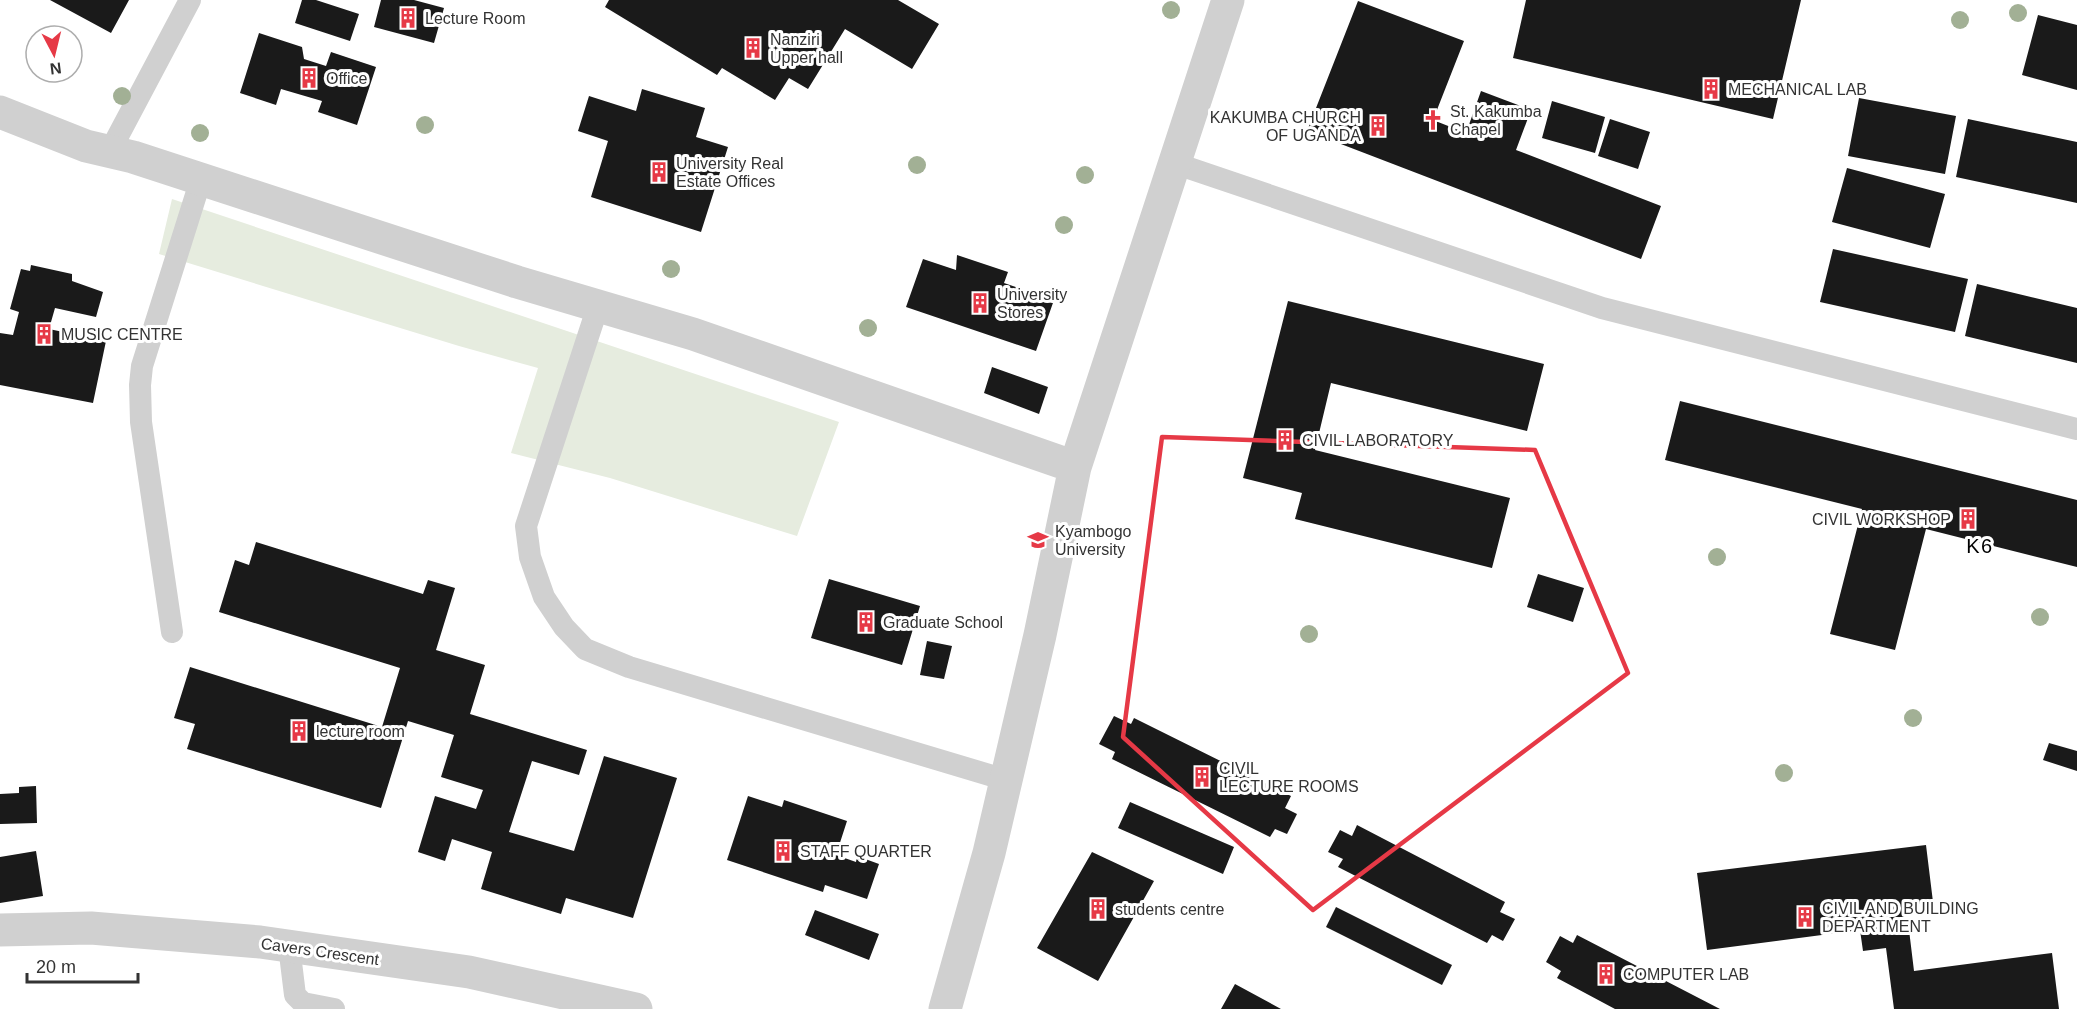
<svg xmlns="http://www.w3.org/2000/svg" width="2077" height="1009" font-family="Helvetica,sans-serif">
<style>
.green{fill:#e6ecdf}
.building{fill:#1a1a1a}
.lines{fill:none;stroke-linecap:round;stroke-linejoin:round}
.lane{stroke:#d0d0d0;stroke-width:22}
.street{stroke:#d0d0d0;stroke-width:33}
.tree{fill:#a2b095}
.marked{fill:none;stroke:#e63946;stroke-width:4.5;stroke-linejoin:round}
.labels{text-anchor:middle;stroke-width:6;stroke-linejoin:round;paint-order:stroke}
.poi-label{font-size:16px;fill:#333;stroke:#fff;text-anchor:start}
.street-label{font-size:16px;fill:#333;stroke:#fff}
.quarter-label{font-size:20px;letter-spacing:1.5px;fill:#000;stroke:#fff}
</style>
<rect width="100%" height="100%" fill="#fff"/>
<path class="green" d="M172,199L839,422L797,536L610,478L511,453L538,368L459,346L159,254Z"/>
<path class="building" d="M50,0H129L111,33Z
M302,0H316L359,14L350,41L295,23Z
M381,0H414L444,8L434,43L374,27Z
M609,0H898L939,24L912,69L845,29L808,89L789,78L775,100L722,68L717,75L605,7Z
M1526,0H1801L1773,119L1513,58Z
M1358,1L1464,41L1433,120L1466,133L1481,91L1531,110L1516,150L1661,206L1641,259L1307,131Z
M2038,15L2077,25V90L2022,75Z
M259,33L302,47L304,59L326,66L331,52L376,67L357,125L318,112L322,101L281,89L276,105L240,93Z
M642,89L705,108L696,137L728,147L701,232L591,197L608,141L578,131L589,96L636,111Z
M1859,98L1956,116L1945,174L1848,156Z
M1552,101L1605,117L1595,153L1542,138Z
M1610,119L1650,132L1638,169L1598,156Z
M1968,119L2077,142V203L1956,177Z
M1847,168L1945,194L1930,248L1832,222Z
M1833,249L1968,279L1955,332L1820,302Z
M957,255L1008,272L1004,283L1054,300L1036,351L906,307L923,259L956,270Z
M31,265L72,274V281L103,292L96,317L55,308L49,329L106,341L93,403L0,385V333L13,335L19,312L10,309L21,269L30,271Z
M1977,284L2077,308V363L1965,336Z
M1288,301L1544,364L1527,431L1331,383L1315,450L1510,498L1492,568L1295,519L1302,493L1243,478Z
M992,367L1048,387L1039,414L984,393Z
M1680,401L2077,500V567L1926,529L1895,650L1830,634L1862,509L1665,460Z
M256,542L423,594L428,580L455,588L436,650L485,665L470,714L587,750L579,775L532,761L509,832L574,851L604,756L677,778L633,918L566,898L561,914L481,889L492,852L452,839L445,861L418,852L435,796L476,809L483,790L441,777L454,735L408,721L381,808L187,749L195,724L174,718L190,667L382,727L400,668L219,612L235,560L249,565Z
M1538,574L1584,588L1573,622L1527,607Z
M829,579L920,606L902,665L811,638Z
M927,641L952,646L944,679L920,675Z
M1114,716L1131,724L1134,718L1291,796L1285,808L1297,814L1287,834L1275,829L1270,837L1112,759L1115,752L1099,744Z
M2049,743L2077,751V771L2043,760Z
M36,786L37,823L0,824V794L19,793V787Z
M748,796L782,807L784,800L847,821L836,855L856,862L857,856L879,864L867,899L825,885L823,892L727,860Z
M1130,802L1234,847L1223,874L1118,828Z
M1357,825L1505,902L1500,912L1515,919L1503,941L1492,935L1487,943L1338,867L1343,859L1328,852L1340,830L1352,836Z
M1926,845L1933,902L1906,905L1914,971L2052,953L2059,1009H1894L1886,948L1863,951L1860,930L1707,950L1697,873Z
M36,851L43,896L0,903V857Z
M1092,852L1154,881L1098,981L1037,948Z
M1336,907L1452,965L1442,985L1326,927Z
M815,910L879,934L869,960L805,935Z
M1577,935L1720,1009H1615L1557,978L1561,971L1546,962L1560,936L1573,943Z
M1235,984L1281,1009H1221Z"/>
<g class="lines">
<path class="lane" d="M110,151L190,0
M1174,163L1602,308L2077,429
M598,306L526,526L530,557L544,597L564,627L585,649L629,667L1006,780
M172,632L141,422L140,385L142,366L201,179
M289,946L295,995L303,1003L334,1009"/>
<path class="street" d="M0,112L86,146L133,157L517,282L693,334L1075,467
M0,930L91,928L260,942L469,972L636,1009
M945,1009L989,853L1040,635L1075,467L1228,0"/>
</g>
<g class="tree">
<circle cx="1171" cy="10" r="9"/>
<circle cx="2018" cy="13" r="9"/>
<circle cx="1960" cy="20" r="9"/>
<circle cx="122" cy="96" r="9"/>
<circle cx="425" cy="125" r="9"/>
<circle cx="200" cy="133" r="9"/>
<circle cx="917" cy="165" r="9"/>
<circle cx="1085" cy="175" r="9"/>
<circle cx="1064" cy="225" r="9"/>
<circle cx="671" cy="269" r="9"/>
<circle cx="868" cy="328" r="9"/>
<circle cx="1717" cy="557" r="9"/>
<circle cx="2040" cy="617" r="9"/>
<circle cx="1309" cy="634" r="9"/>
<circle cx="1913" cy="718" r="9"/>
<circle cx="1784" cy="773" r="9"/>
</g>
<path class="marked" d="M1162,437L1535,450L1628,673L1313,910L1123,737Z"/>
<defs>
<g id="building-bare" transform="scale(1.62)"><path d="M-4-6H4V6H1V3H-1V6H-4ZM-2.5-4.3h1.7v1.8h-1.7ZM.8-4.3h1.7v1.8H.8ZM-2.5-1h1.7V.8h-1.7ZM.8-1h1.7V.8H.8Z" fill="#e63946" stroke="#fff" stroke-width="2.5" paint-order="stroke"/></g>
<g id="church-bare" transform="scale(1.62)"><path d="M-1.2-6h2.4v3.5h3.3v2.4h-3.3V6h-2.4V-.1h-3.3v-2.4h3.3Z" fill="#e63946" stroke="#fff" stroke-width="2.5" paint-order="stroke"/></g>
<g id="university-bare" transform="scale(1.62)"><path d="M0-5L7-2L0 1L-7-2ZM-4 1L0 2.5L4 1V4Q0 6-4 4Z" fill="#e63946" stroke="#fff" stroke-width="2.5" paint-order="stroke"/></g>
</defs>
<g fill-rule="evenodd">
<use href="#building-bare" x="408" y="18"/>
<use href="#building-bare" x="753" y="48"/>
<use href="#building-bare" x="309" y="78"/>
<use href="#building-bare" x="1711" y="89"/>
<use href="#church-bare" x="1433" y="120"/>
<use href="#building-bare" x="1378" y="126"/>
<use href="#building-bare" x="659" y="172"/>
<use href="#building-bare" x="980" y="303"/>
<use href="#building-bare" x="44" y="334"/>
<use href="#building-bare" x="1285" y="440"/>
<use href="#building-bare" x="1968" y="519"/>
<use href="#university-bare" x="1038" y="540"/>
<use href="#building-bare" x="866" y="622"/>
<use href="#building-bare" x="299" y="731"/>
<use href="#building-bare" x="1202" y="777"/>
<use href="#building-bare" x="783" y="851"/>
<use href="#building-bare" x="1098" y="909"/>
<use href="#building-bare" x="1805" y="917"/>
<use href="#building-bare" x="1606" y="974"/>
</g>
<g class="labels">
<g class="poi-label">
<text x="425" y="24">Lecture Room</text>
<text x="770" y="45">Nanziri<tspan x="770" dy="18">Upper hall</tspan></text>
<text x="326" y="84">Office</text>
<text x="1728" y="95">MECHANICAL LAB</text>
<text x="1450" y="117">St. Kakumba<tspan x="1450" dy="18">Chapel</tspan></text>
<text x="1361" y="123" text-anchor="end">KAKUMBA CHURCH<tspan x="1361" dy="18">OF UGANDA</tspan></text>
<text x="676" y="169">University Real<tspan x="676" dy="18">Estate Offices</tspan></text>
<text x="997" y="300">University<tspan x="997" dy="18">Stores</tspan></text>
<text x="61" y="340">MUSIC CENTRE</text>
<text x="1302" y="446">CIVIL LABORATORY</text>
<text x="1951" y="525" text-anchor="end">CIVIL WORKSHOP</text>
<text x="1055" y="537">Kyambogo<tspan x="1055" dy="18">University</tspan></text>
<text x="883" y="628">Graduate School</text>
<text x="316" y="737">lecture room</text>
<text x="1219" y="774">CIVIL<tspan x="1219" dy="18">LECTURE ROOMS</tspan></text>
<text x="800" y="857">STAFF QUARTER</text>
<text x="1822" y="914">CIVIL AND BUILDING<tspan x="1822" dy="18">DEPARTMENT</tspan></text>
<text x="1115" y="915">students centre</text>
<text x="1623" y="980">COMPUTER LAB</text>
</g>
<g class="street-label">
<text transform="translate(320 951) rotate(8)" y="6">Cavers Crescent</text>
</g>
<g class="quarter-label">
<text x="1980" y="553">K6</text>
</g>
</g>
<g transform="translate(54 54) rotate(173)"><circle r="28" fill="#ffffff" stroke="#adadad" stroke-width="1.5"/>
<path d="M0-4.5L10 22L0 15L-10 22Z" fill="#e63946"/>
<text y="-9" font-size="16" font-weight="bold" text-anchor="middle" fill="#333333">N</text>
</g>
<path d="M27 973v9h111v-9" fill="none" stroke="#333333" stroke-width="3"/>
<text x="36" y="973" font-size="18" fill="#333333" stroke="#ffffff" stroke-width="4.5" paint-order="stroke">20 m</text>
</svg>
